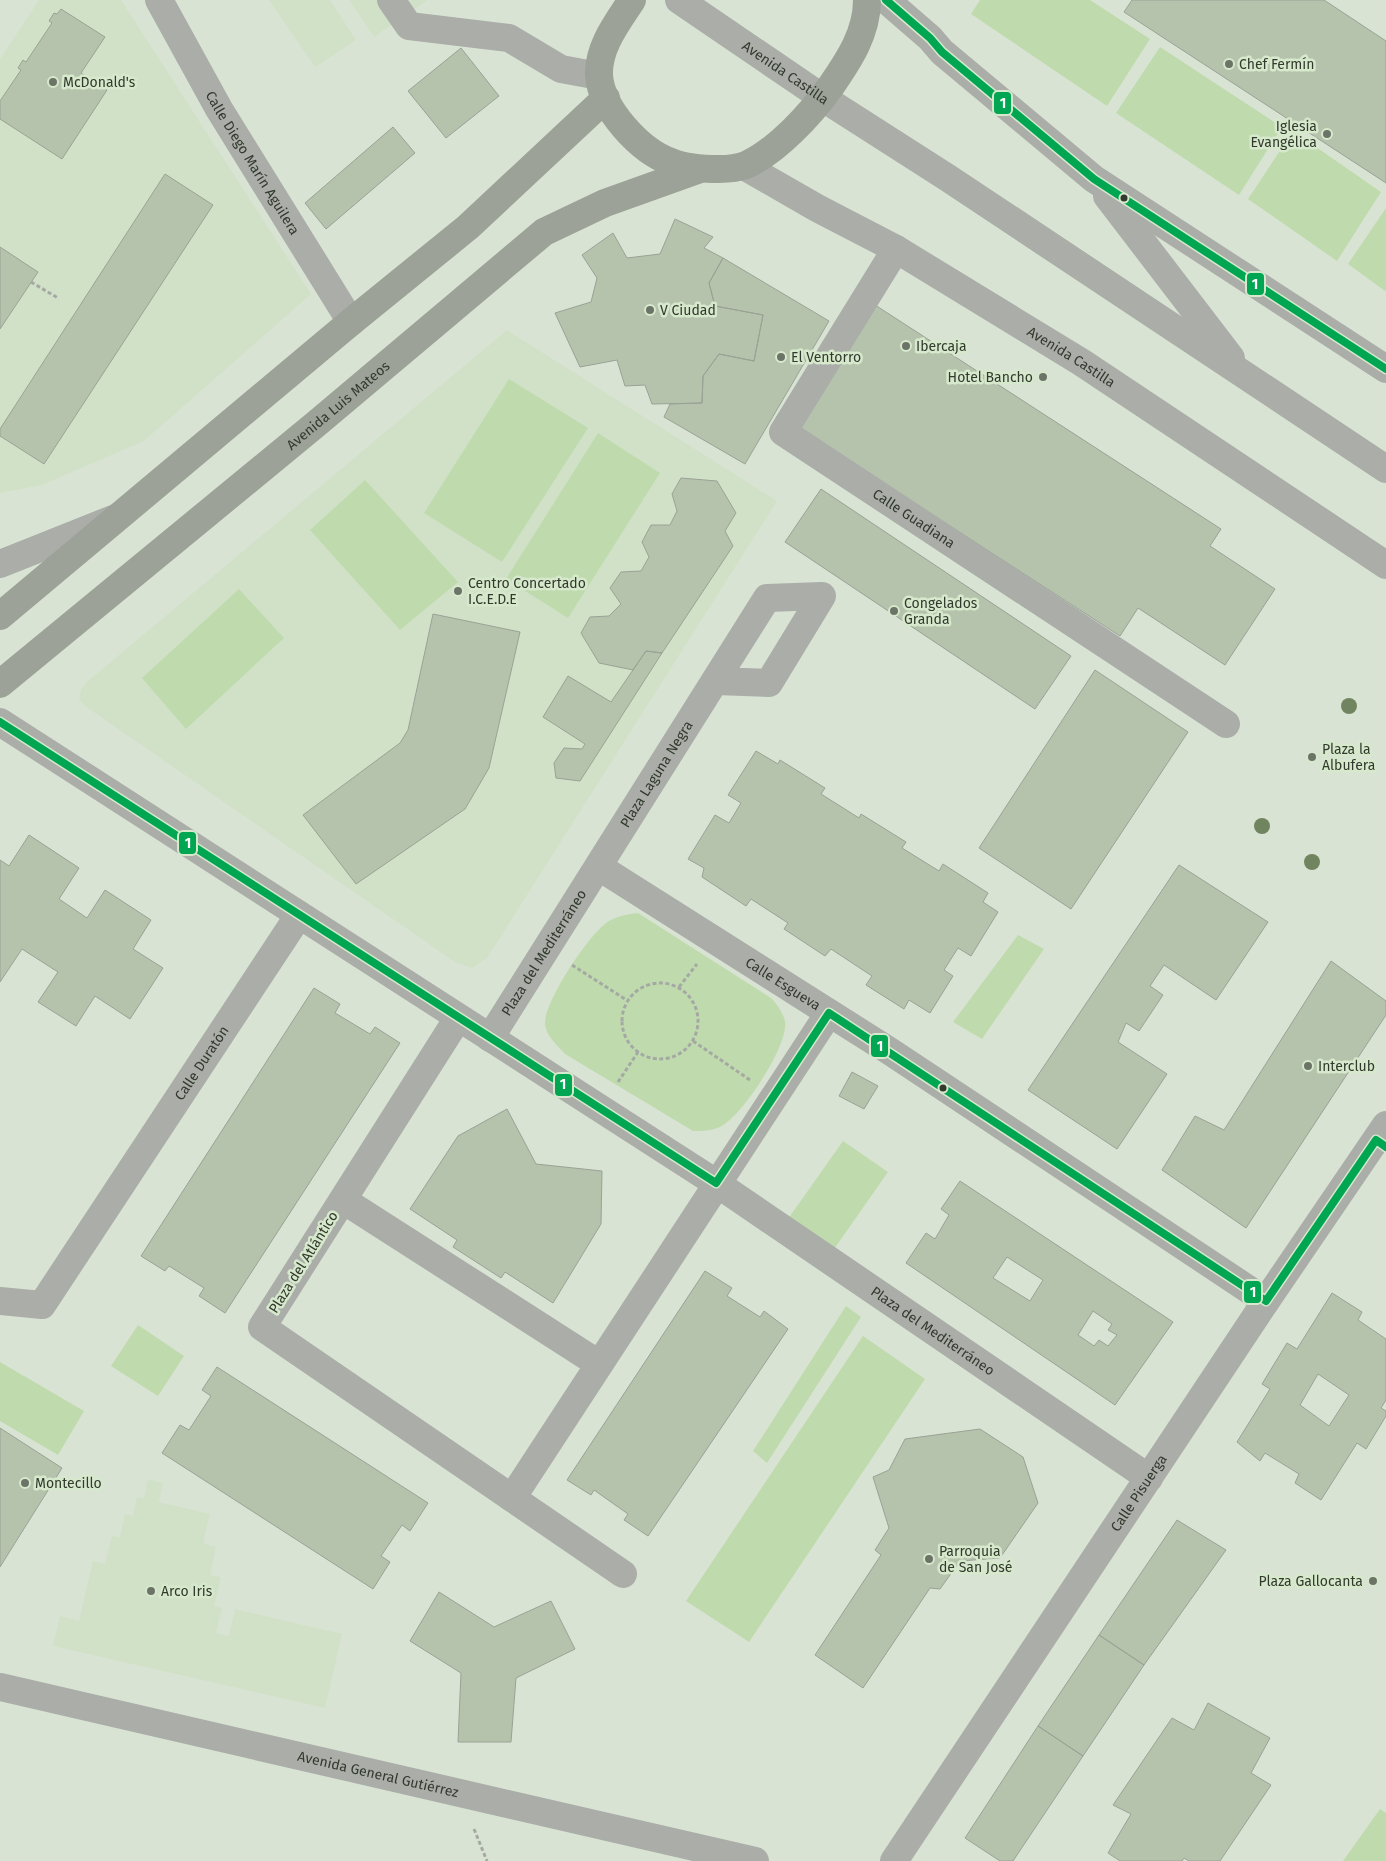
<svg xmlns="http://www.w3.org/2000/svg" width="1386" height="1861" font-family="'Fira Sans',sans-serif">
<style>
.built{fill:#d1e1c7}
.green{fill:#bfdbae}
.building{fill:#b5c3ac;stroke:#9aa295;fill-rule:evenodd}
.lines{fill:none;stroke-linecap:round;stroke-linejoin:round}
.path{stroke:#a5a9a3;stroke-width:3;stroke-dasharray:4 2.5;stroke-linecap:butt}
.minor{stroke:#aaada8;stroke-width:28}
.highway{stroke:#9ca298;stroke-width:28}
.bus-1-casing{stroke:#d7e9cd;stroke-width:11}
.bus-1{stroke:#00a651;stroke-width:8}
.tree{fill:#70855f}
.poi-dot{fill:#6c7467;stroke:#d7e9cd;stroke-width:2}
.bus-dot{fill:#32392d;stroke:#d7e9cd;stroke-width:2}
.labels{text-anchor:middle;stroke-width:5;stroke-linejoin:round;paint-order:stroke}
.poi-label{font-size:14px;fill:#32392d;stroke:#d7e9cd;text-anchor:start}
.street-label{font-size:14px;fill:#32392d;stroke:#d7e9cd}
.line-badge{stroke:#d7e9cd;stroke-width:2}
.badge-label{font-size:14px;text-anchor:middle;font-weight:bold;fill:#fff}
</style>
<rect width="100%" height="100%" fill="#d9e3d3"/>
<path class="built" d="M39,0H121L311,294L144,441L42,485L0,493V59Z
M269,0H330L356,40L315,67Z
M349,0H428L374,37Z
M507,330L777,501L487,958L472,968L455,962L85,706L79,699L81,689L88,681Z
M148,1479L163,1483L159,1502L210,1514L203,1543L216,1547L210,1575L221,1577L214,1606L222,1608L216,1633L229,1636L235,1609L342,1634L325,1708L53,1646L60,1616L79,1621L93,1561L105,1564L112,1536L120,1537L125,1514L133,1516L137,1497L144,1498Z"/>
<path class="green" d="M980,0H1090L1150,39L1107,106L971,14Z
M1160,47L1282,127L1239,195L1116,113Z
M1293,131L1381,192L1337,261L1248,199Z
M1386,208V290L1385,291L1348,264Z
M509,379L588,428L502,562L424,513Z
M598,433L660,473L568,618L506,579Z
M365,480L458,582L400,630L310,530Z
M239,589L284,638L186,729L142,678Z
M638,913L771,998C777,1004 783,1013 785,1021C789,1045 745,1110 726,1123C716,1131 705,1131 693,1131L565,1054C558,1046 545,1035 545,1023C545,1001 590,932 609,921C618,916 628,914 638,913Z
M1018,935L1044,949L982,1039L953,1022Z
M843,1141L888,1172L832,1252L788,1219Z
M846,1306L861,1317L767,1463L753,1451Z
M138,1325L184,1356L158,1396L111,1366Z
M863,1336L925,1379L749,1642L686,1601Z
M0,1362L84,1411L58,1455L0,1421Z
M1380,1809L1386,1813V1861H1343Z"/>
<path class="building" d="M1132,0H1324L1386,41V183L1124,12Z
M61,9L105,37L81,73L107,90L62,159L0,119V101L21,70L18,68L23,60L26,62L52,23L49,21L54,13L57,14Z
M461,48L499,96L446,138L408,91Z
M393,127L415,153L326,229L305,203Z
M165,174L213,205L44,464L0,436V429Z
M675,219L713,237L704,248L723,258L709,283L715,306L763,315L754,361L719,354L703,376L702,403L652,404L645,385L625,386L617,360L580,367L555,313L591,302L597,278L582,255L613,233L627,258L660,254Z
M0,247L38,272L0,329Z
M723,258L829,321L745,464L664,417L670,404L702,403L703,376L719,354L754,361L763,315L715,306L709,283Z
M872,303L1221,529L1210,546L1275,589L1225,665L1138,608L1120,636L794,425Z
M681,478L717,481L736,513L725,531L733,546L662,653L646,651L633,670L599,663L581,633L590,617L609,616L621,604L610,588L621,572L641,571L649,557L642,542L651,525H670L677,511L672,494Z
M821,489L1071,656L1035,709L785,542Z
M433,614L520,632L489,768L465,809L356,884L303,815L400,743L408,730Z
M646,651L662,653L580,781L556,778L554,763L564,748L582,749L585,744L543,717L568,676L611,702Z
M1095,670L1188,732L1071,909L979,848Z
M756,751L778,764L780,760L825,788L821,794L859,818L861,814L906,842L902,848L939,871L943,864L988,893L983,902L998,912L971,956L958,948L944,970L953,976L930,1013L909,1000L904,1009L866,985L872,976L831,949L825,956L784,929L788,923L751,899L746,906L702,877L704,868L688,859L715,815L729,823L741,803L728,795Z
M29,835L79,868L59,899L87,918L105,890L151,920L133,949L163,968L130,1019L95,996L76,1026L38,1002L58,972L22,949L0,982V860L9,866Z
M1179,865L1268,922L1216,1000L1164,965L1150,986L1163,995L1139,1031L1126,1023L1118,1042L1167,1074L1117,1149L1028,1090Z
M1331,961L1386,1001V1015L1246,1228L1162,1170L1195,1116L1224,1130Z
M314,988L340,1004L335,1013L370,1034L375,1027L400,1043L225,1313L199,1296L204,1288L169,1266L165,1271L141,1256Z
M852,1072L878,1086L864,1109L839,1096Z
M507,1109L536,1164L602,1171L601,1224L553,1303L505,1272L501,1278L453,1247L457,1240L410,1209L458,1136Z
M960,1181L1173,1322L1115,1405L906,1263L926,1233L935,1239L949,1215L941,1209ZM1007,1257L1043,1280L1030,1301L993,1278ZM1093,1311L1112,1324L1108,1330L1117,1335L1108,1346L1099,1340L1094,1346L1078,1335Z
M705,1271L732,1288L727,1296L760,1317L764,1311L788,1329L648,1536L624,1520L628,1514L594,1490L591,1495L567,1480Z
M1332,1293L1362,1312L1358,1320L1386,1339V1400L1381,1408L1386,1411V1416L1366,1449L1357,1443L1321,1500L1295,1483L1299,1474L1265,1453L1260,1461L1237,1442L1270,1389L1262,1384L1287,1343L1297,1349ZM1318,1374L1349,1395L1329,1426L1300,1405Z
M217,1367L428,1503L410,1531L402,1525L381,1556L390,1562L373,1589L162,1453L180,1425L189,1430L211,1396L202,1390Z
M0,1428L62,1468L0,1567Z
M980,1429L1023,1457L1038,1503L1000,1558L960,1561L940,1589L930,1588L863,1688L815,1655L881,1555L875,1550L889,1528L873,1477L889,1470L905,1439Z
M1177,1520L1226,1550L1144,1665L1099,1635Z
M439,1592L494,1627L551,1601L575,1649L516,1678L511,1742H458L461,1673L410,1641Z
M1099,1635L1144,1665L1083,1756L1038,1726Z
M1208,1703L1270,1738L1251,1773L1271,1785L1220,1861H1189L1184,1858L1182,1861H1120L1108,1853L1131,1814L1113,1805L1172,1718L1194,1730Z
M1038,1726L1083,1756L1013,1861H1000L965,1838Z"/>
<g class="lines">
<path class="path" d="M31,282L58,298
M572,965L628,1001
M622 1021a38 38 0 1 1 76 0a38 38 0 1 1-76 0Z
M679,987L697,964
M693,1041L750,1080
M618,1082L638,1052
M474,1829L487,1861"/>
<g class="minor">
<path id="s1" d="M159,0L219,109L351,322"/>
<path d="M391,0L409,26L509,38L561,69L599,76"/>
<path id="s2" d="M679,0L823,98L948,178L1386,469"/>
<path d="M886,0L930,38L942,52L1094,179L1386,369"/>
<path id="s3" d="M744,166L817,208L896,249L1081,362L1386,565"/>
<path d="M1107,196L1231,358"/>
<path id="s4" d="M896,249L783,432L1226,724"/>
<path d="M0,564L113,519"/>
<path id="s5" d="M0,722L716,1183L1149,1478"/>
<path id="s6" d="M599,867L891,1052L1266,1301"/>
<path d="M458,1018L262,1327L512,1498L829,1013"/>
<path id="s7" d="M490,1038L767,598L822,596L769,683L716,681"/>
<path d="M343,1200L599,1364"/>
<path id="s8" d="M0,1301L42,1305L299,915"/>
<path d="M512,1498L623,1574"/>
<path id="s9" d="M0,1687L755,1861"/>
<path id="s10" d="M894,1861L1266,1301L1386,1125"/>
</g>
<g class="highway">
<path d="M632,0C617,23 598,47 599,75C601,109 640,151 671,162C686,168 703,169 719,169C727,169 738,168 746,165C777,151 811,114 831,86C849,60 867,33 867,0"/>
<path d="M0,616L351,322L468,227L606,98"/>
<path id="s11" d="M0,684L316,424L544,232L605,203L700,169"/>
</g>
<g class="bus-1-casing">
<path id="bus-1" d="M886,0L930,38L942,52L1094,179L1386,369
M0,722L716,1183L829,1013L1266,1301L1376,1140L1386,1147"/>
</g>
<use href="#bus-1" class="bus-1"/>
</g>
<g class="tree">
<circle cx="1349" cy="706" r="8"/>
<circle cx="1262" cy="826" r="8"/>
<circle cx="1312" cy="862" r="8"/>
</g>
<g class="poi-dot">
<circle cx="1229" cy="64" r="5"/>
<circle cx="53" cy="82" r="5"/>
<circle cx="1327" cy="134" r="5"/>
<circle cx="650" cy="310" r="5"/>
<circle cx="906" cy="346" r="5"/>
<circle cx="781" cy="357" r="5"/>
<circle cx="1043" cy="377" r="5"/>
<circle cx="458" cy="591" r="5"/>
<circle cx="894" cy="611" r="5"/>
<circle cx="1312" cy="757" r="5"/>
<circle cx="1308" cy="1066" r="5"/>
<circle cx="25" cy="1483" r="5"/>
<circle cx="929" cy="1559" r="5"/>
<circle cx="1373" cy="1581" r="5"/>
<circle cx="151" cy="1591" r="5"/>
</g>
<g class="bus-dot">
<circle cx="1124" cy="198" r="4.5"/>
<circle cx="943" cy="1088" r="4.5"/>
</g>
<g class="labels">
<g class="poi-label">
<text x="1239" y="69">Chef Fermín</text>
<text x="63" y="87">McDonald's</text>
<text x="1317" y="131" text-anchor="end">Iglesia<tspan x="1317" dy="16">Evangélica</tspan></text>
<text x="660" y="315">V Ciudad</text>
<text x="916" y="351">Ibercaja</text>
<text x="791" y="362">El Ventorro</text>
<text x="1033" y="382" text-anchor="end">Hotel Bancho</text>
<text x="468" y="588">Centro Concertado<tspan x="468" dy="16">I.C.E.D.E</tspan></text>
<text x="904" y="608">Congelados<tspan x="904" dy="16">Granda</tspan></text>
<text x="1322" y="754">Plaza la<tspan x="1322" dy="16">Albufera</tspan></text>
<text x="1318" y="1071">Interclub</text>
<text x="35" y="1488">Montecillo</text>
<text x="939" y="1556">Parroquia<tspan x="939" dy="16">de San José</tspan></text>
<text x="1363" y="1586" text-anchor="end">Plaza Gallocanta</text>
<text x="161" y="1596">Arco Iris</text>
</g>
<g class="street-label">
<text dy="5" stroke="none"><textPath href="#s2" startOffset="129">Avenida Castilla</textPath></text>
<text dy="5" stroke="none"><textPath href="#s1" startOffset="188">Calle Diego Marín Aguilera</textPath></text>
<text dy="5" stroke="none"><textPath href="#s3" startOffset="379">Avenida Castilla</textPath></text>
<text dy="5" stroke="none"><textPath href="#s11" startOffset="438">Avenida Luis Mateos</textPath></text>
<text dy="5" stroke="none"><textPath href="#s4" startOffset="372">Calle Guadiana</textPath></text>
<text dy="5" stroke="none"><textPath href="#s7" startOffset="312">Plaza Laguna Negra</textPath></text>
<text dy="5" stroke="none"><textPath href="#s7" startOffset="101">Plaza del Mediterráneo</textPath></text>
<text dy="5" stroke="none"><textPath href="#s6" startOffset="218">Calle Esgueva</textPath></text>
<text dy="5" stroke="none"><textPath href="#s8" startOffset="332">Calle Duratón</textPath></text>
<text transform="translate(303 1262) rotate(-58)" y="5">Plaza del Atlántico</text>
<text dy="5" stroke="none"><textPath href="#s5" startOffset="1114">Plaza del Mediterráneo</textPath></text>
<text dy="5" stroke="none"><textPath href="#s10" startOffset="442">Calle Pisuerga</textPath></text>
<text dy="5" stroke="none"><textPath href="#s9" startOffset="388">Avenida General Gutiérrez</textPath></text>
</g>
</g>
<g class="line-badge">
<rect x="993" y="91" width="19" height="24" rx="5" fill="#00a651"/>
<rect x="1246" y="272" width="19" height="24" rx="5" fill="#00a651"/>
<rect x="178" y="831" width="19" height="24" rx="5" fill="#00a651"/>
<rect x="870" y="1034" width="19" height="24" rx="5" fill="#00a651"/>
<rect x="554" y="1073" width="19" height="24" rx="5" fill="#00a651"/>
<rect x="1243" y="1280" width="19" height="24" rx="5" fill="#00a651"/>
</g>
<g class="badge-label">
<text x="1003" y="108">1</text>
<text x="1255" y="289">1</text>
<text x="188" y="848">1</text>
<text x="880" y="1051">1</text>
<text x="563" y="1089">1</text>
<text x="1253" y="1297">1</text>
</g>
</svg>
